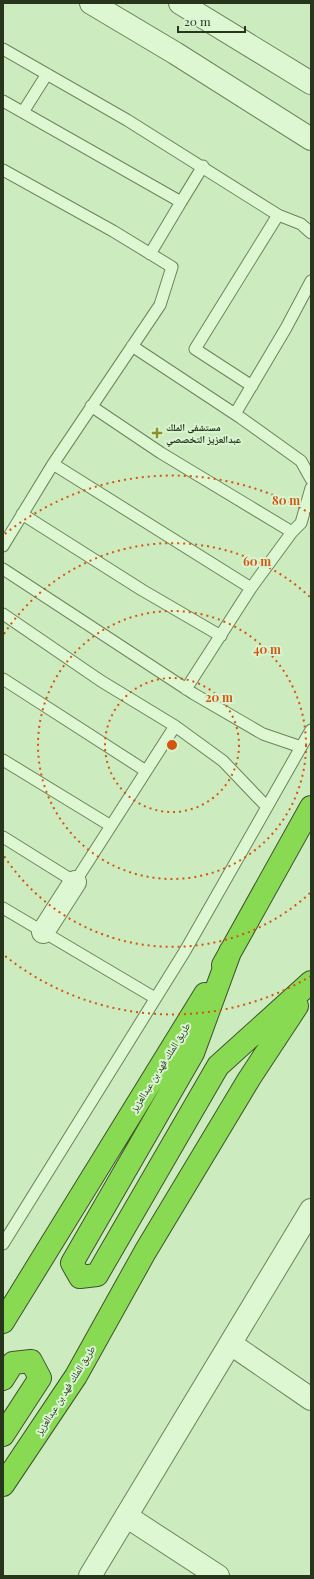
<svg xmlns="http://www.w3.org/2000/svg" width="314" height="1579" font-family="'Playfair Display','Noto Naskh Arabic',serif">
<style>
.lines{fill:none;stroke-linecap:round;stroke-linejoin:round}
.lane-casing{stroke:#6c8459;stroke-width:13}
.street-casing{stroke:#6c8459;stroke-width:24}
.highway-casing{stroke:#40522d;stroke-width:24}
.lane{stroke:#ddf7d3;stroke-width:11}
.street{stroke:#ddf7d3;stroke-width:22}
.highway{stroke:#89da53;stroke-width:22}
.ring{fill:none;stroke:#d5550e;stroke-width:2;stroke-dasharray:2 4}
.poi-dot{fill:#8e912b;stroke:#d9f4d0;stroke-width:1.5}
.labels{text-anchor:middle;stroke-width:4;stroke-linejoin:round;paint-order:stroke}
.poi-label{font-size:10px;font-weight:bold;fill:#28351d;stroke:#d9f4d0;text-anchor:start}
.street-label{font-size:10px;fill:#28351d;stroke:#d9f4d0}
.centre{fill:#d5550e;stroke:#d9f4d0;stroke-width:2}
.ring-label{font-size:12px;text-anchor:middle;font-weight:bold;fill:#d5550e;stroke:#d9f4d0;stroke-width:4;stroke-linejoin:round;paint-order:stroke}
</style>
<rect width="100%" height="100%" fill="#ccecc0"/>
<g class="lines">
<g class="lane-casing">
<path id="lane" d="M3,49L127,120L278,215
M3,101L181,202L150,254
M23,112L47,74
M3,170L113,231L172,267L160,305L53,464L3,546
M181,202L203,166
M132,346L241,418L301,461L311,479
M252,386L195,349L278,215L301,224L311,233
M91,406L161,453L292,532L301,523L311,488
M235,414L286,328L311,281
M53,464L251,588L292,532
M22,514L142,590L221,636
M3,569L194,694L263,734L301,747L311,730
M3,614L101,681L175,726L223,761L267,807L185,951L3,1244
M3,679L146,771
M186,689L251,588
M3,760L111,826
M267,807L301,747
M3,837L75,882L175,726
M3,908L155,998"/>
</g>
<g class="street-casing">
<path id="street" d="M91,3L175,53L311,139
M180,3L311,83
M43,932L75,882
M231,1344L311,1399
M126,1516L218,1576
M90,1576L311,1210"/>
</g>
<g class="highway-casing">
<path id="highway" d="M230,952L193,1053L72,1263L80,1277L97,1275L218,1066L311,982
M223,965L311,807
M3,1322L205,994
M3,1379L13,1363L31,1361L40,1378L3,1435
M3,1485L76,1376L145,1252L249,1079L297,1006"/>
</g>
<use href="#lane" class="lane"/>
<use href="#street" class="street"/>
<use href="#highway" class="highway"/>
</g>
<g class="ring">
<circle cx="172" cy="745" r="67"/>
<circle cx="172" cy="745" r="134"/>
<path d="M310 893A202 202 0 0 1 4 856M4 634A202 202 0 0 1 310 597"/>
<path d="M311 976A269 269 0 0 1 5 956M5 534A269 269 0 0 1 311 514"/>
</g>
<path class="poi-dot" d="M155 427h4v4h4v4h-4v4h-4v-4h-4v-4h4z"/>
<g class="labels">
<g class="poi-label">
<text x="166" y="431">مستشفى الملك<tspan x="166" dy="12">عبدالعزيز التخصصي</tspan></text>
</g>
<g class="street-label">
<text transform="translate(160 1067) rotate(-58)" y="4">طريق الملك فهد بن عبدالعزيز</text>
<text transform="translate(65 1390) rotate(-58)" y="4">طريق الملك فهد بن عبدالعزيز</text>
</g>
</g>
<circle cx="172" cy="745" r="6" class="centre"/>
<g class="ring-label">
<text x="286" y="505">80 m</text>
<text x="257" y="566">60 m</text>
<text x="267" y="654">40 m</text>
<text x="219" y="702">20 m</text>
</g>
<rect width="314" height="1579" fill="none" stroke="#28351d" stroke-width="8"/>
<path d="M178 26v6h67v-6" fill="none" stroke="#28351d" stroke-width="2"/>
<text x="184" y="26" font-size="12" fill="#28351d" stroke="#d9f4d0" stroke-width="3" paint-order="stroke">20 m</text>
</svg>
